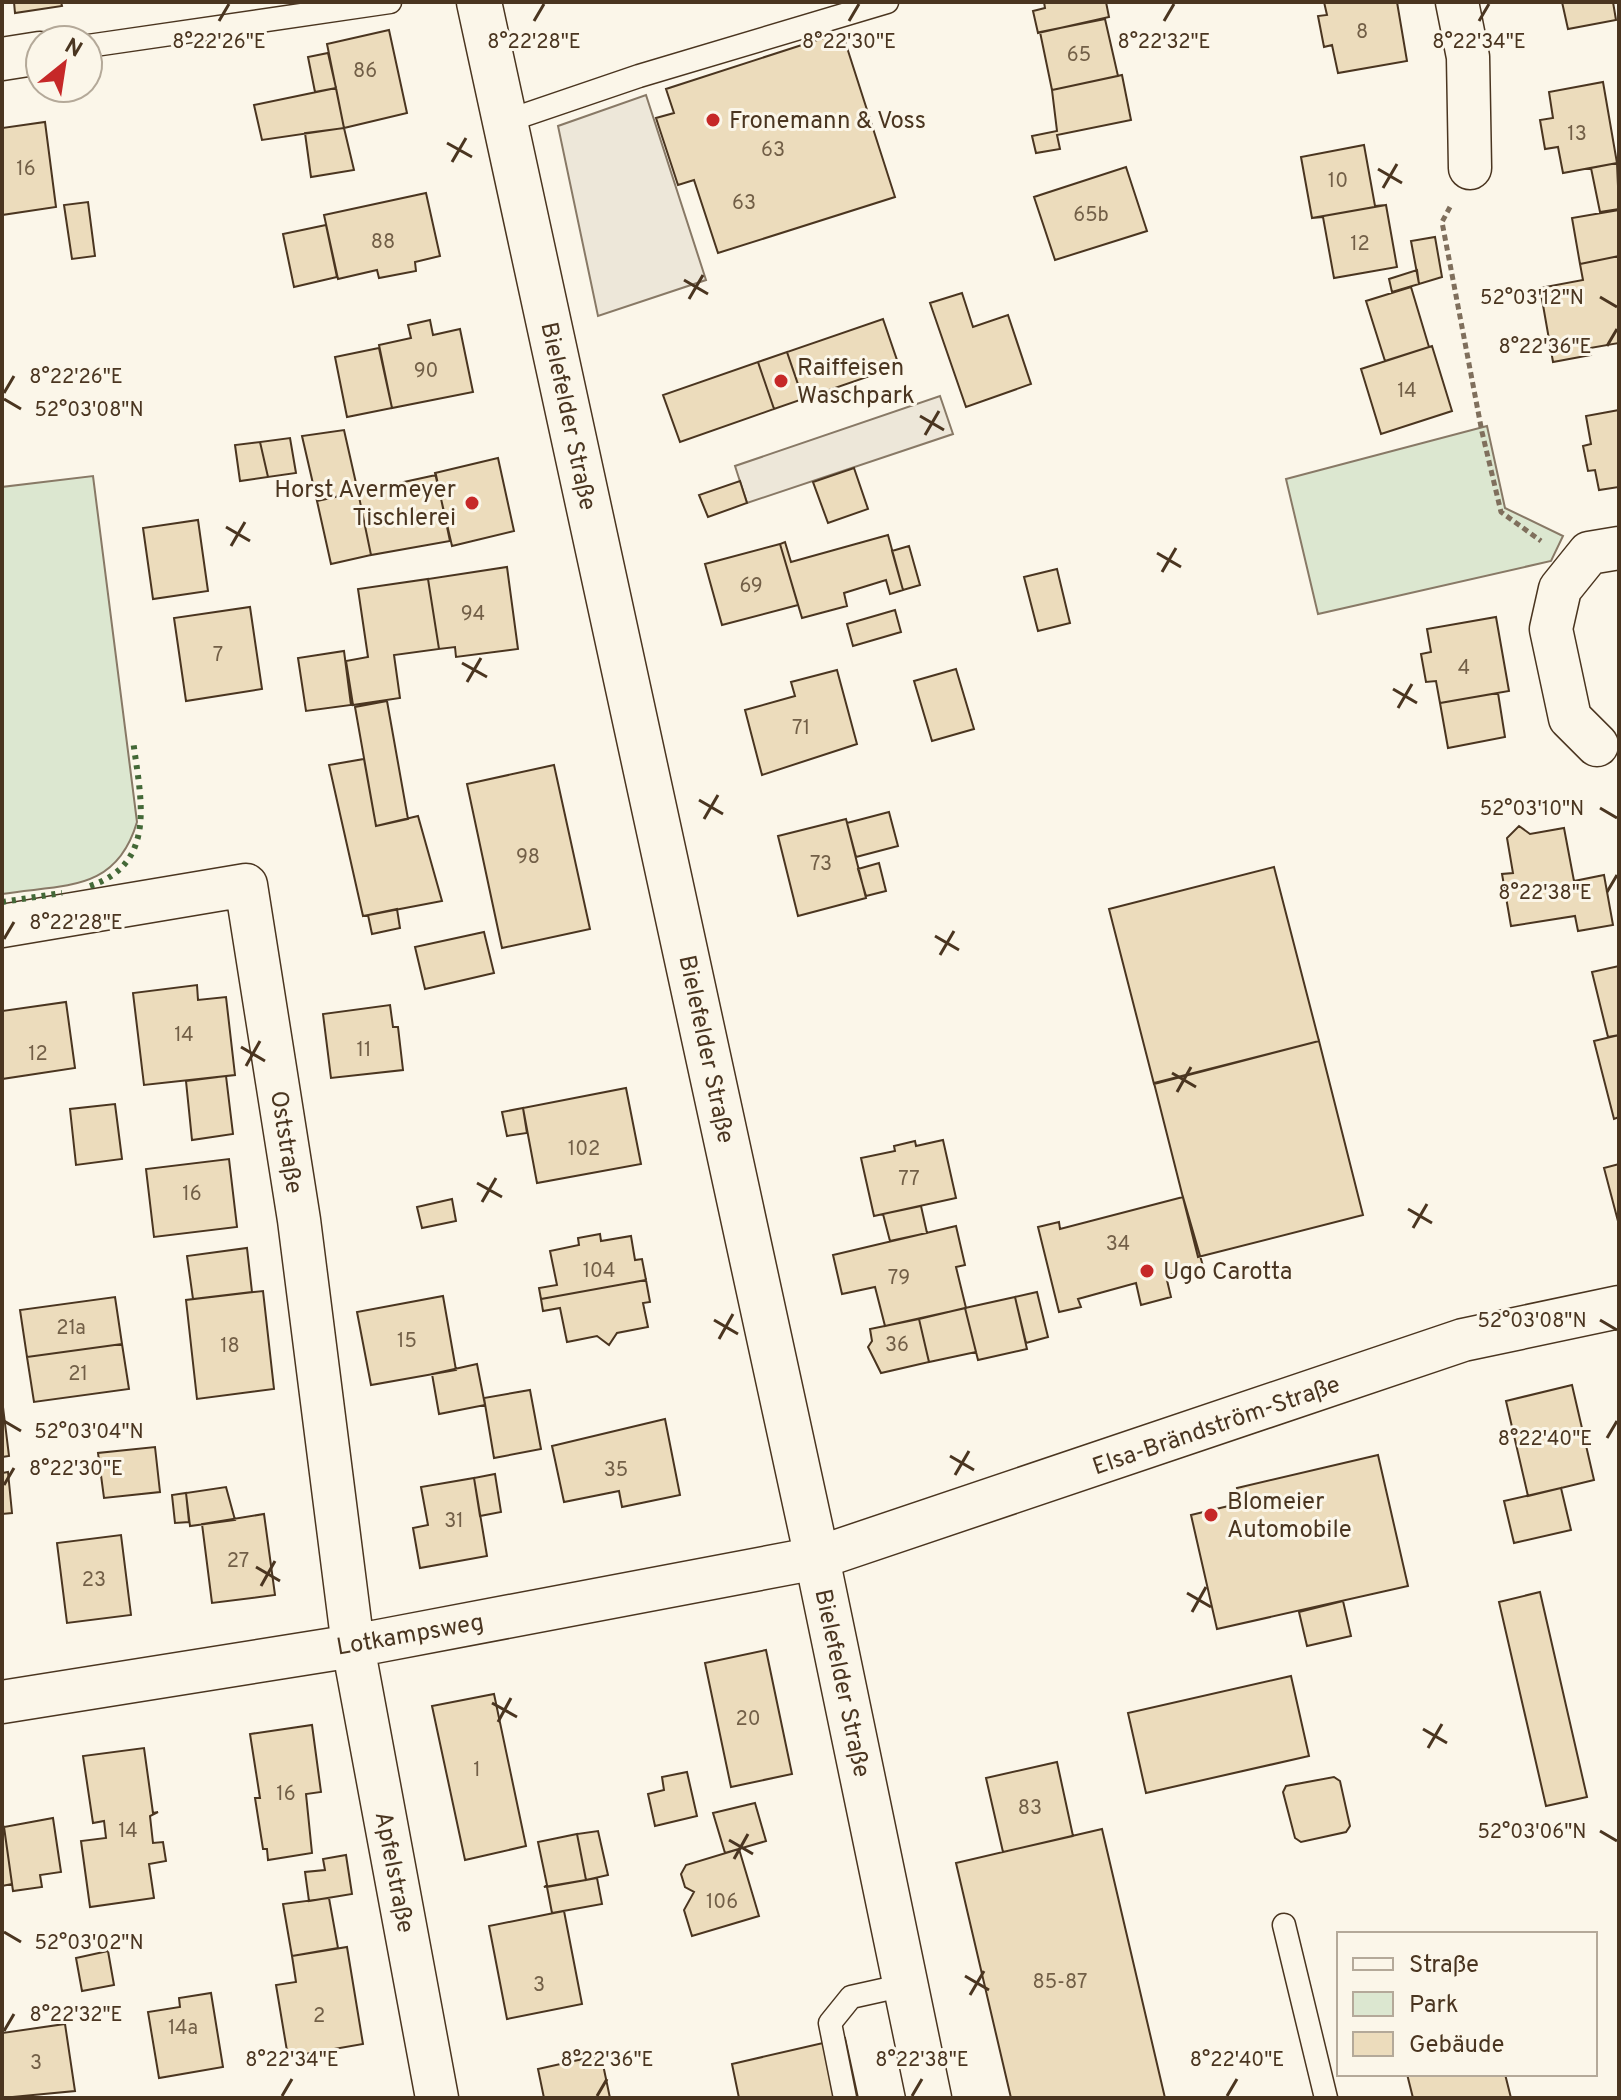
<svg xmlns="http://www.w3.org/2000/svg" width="1621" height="2100" font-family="Overpass,sans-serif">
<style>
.green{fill:#dce7d0;stroke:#887966;stroke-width:2}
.parking{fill:#ede7d9;stroke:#887966;stroke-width:2}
.building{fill:#ecdcbc;stroke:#4a3520;stroke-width:2}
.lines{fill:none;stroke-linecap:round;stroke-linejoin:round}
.lane-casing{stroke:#4a3520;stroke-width:25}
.street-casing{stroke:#4a3520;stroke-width:45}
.secondary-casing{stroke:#4a3520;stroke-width:47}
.path{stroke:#7f6f5c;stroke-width:5;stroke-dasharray:6 4;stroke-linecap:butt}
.lane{stroke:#fbf6e9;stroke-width:22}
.street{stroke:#fbf6e9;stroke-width:42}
.secondary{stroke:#fbf6e9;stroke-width:44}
.hedge{stroke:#436837;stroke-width:6;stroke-dasharray:4 6;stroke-linecap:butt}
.ticks{fill:none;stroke:#4a3520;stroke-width:3}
.poi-dot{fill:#c62828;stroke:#fbf6e9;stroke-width:3}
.labels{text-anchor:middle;stroke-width:6;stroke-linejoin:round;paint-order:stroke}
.number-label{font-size:20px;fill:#725f47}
.poi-label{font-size:24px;fill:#4a3520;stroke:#fbf6e9;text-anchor:start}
.street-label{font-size:24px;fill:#4a3520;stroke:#fbf6e9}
.ticks-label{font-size:20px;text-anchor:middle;fill:#4a3520;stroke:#fbf6e9;stroke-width:6;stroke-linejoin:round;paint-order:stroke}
</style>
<rect width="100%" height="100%" fill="#fbf6e9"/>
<path class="green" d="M1487,426L1505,508L1563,536L1551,561L1318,614L1286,479Z
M93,476L137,822C116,893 64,884 2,894V487Z"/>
<path class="parking" d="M646,95L706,280L598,316L558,126Z
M940,396L953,434L747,503L735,466Z"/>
<path class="building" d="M14,2H61L62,6L15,13Z
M1044,2H1106L1109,17L1038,33L1033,11L1045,8Z
M1324,2H1397L1407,61L1338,73L1332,45L1324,47L1318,16L1327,15Z
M1562,2H1613L1616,20L1568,29Z
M1105,19L1118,76L1052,90L1040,32Z
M389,30L407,113L344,128L327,44Z
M842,32L895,197L718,253L694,180L678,185L656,118L674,113L666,89Z
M328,53L336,88L315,92L308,57Z
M1122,75L1131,120L1057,135L1060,149L1036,153L1032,136L1057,131L1052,90Z
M1603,82L1617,163L1563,173L1558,147L1545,149L1540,120L1553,118L1549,92Z
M336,88L344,128L262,140L254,105Z
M45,122L56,207L2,215V128Z
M344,128L354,170L311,177L305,133Z
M1364,145L1375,206L1386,205L1312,218L1301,157Z
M1617,163L1619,209L1600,212L1591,168Z
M1126,167L1147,231L1055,260L1034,197Z
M426,193L440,256L415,262L416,271L379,278L377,270L338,279L324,215Z
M88,202L95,256L72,259L64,205Z
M1386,205L1397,267L1334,278L1323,217L1312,218Z
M1619,210V256L1580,264L1572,218Z
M326,225L337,277L294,287L283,234Z
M1435,237L1442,277L1419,284L1411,241Z
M1619,256V343L1590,348L1591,355L1553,362L1540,288L1583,280L1580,264Z
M1417,270L1419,284L1392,292L1389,279Z
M1411,287L1429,347L1385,361L1366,301Z
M962,293L973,327L1008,315L1031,384L966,407L930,303Z
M883,319L899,366L803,399L787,352Z
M430,320L433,335L460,329L473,392L392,408L379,345L411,338L408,325Z
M1432,346L1452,411L1381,434L1361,369Z
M379,348L392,408L347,417L335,357Z
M787,352L803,399L774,409L758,362Z
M758,362L774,409L680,442L663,395Z
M1619,410V487L1599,490L1595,470L1588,471L1583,446L1591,444L1586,416Z
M344,430L358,492L317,501L302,436Z
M290,438L296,473L268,477L260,442Z
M260,442L268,477L240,481L235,445Z
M498,458L514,531L452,546L435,473Z
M854,468L868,509L828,523L813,482Z
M436,475L450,541L371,555L358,492Z
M740,481L747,503L708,517L699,495Z
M358,492L371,555L331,564L317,501Z
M198,520L208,591L153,599L143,528Z
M888,535L903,590L890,594L886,580L844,593L847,606L802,618L780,544L785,542L791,562Z
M780,544L798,605L722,625L705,564Z
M909,546L920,585L903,590L892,551Z
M507,567L518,649L456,657L455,647L439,649L428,579Z
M1057,569L1070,623L1038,631L1024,577Z
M428,579L439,649L394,655L400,698L353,705L346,661L368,657L358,589Z
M250,607L262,689L186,701L174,618Z
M895,610L901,632L853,646L847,624Z
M1496,617L1509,691L1440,703L1436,681L1426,682L1421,654L1431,652L1427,629Z
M344,651L351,705L306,711L298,658Z
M956,669L974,729L932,741L914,681Z
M837,670L857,744L762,775L745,710L795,696L791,682Z
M1498,693L1505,737L1448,748L1440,703Z
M387,701L408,819L376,826L355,707Z
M364,759L376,826L418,816L442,901L363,916L329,765Z
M554,765L590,929L502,948L467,784Z
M889,812L898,846L856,857L847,823Z
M846,819L866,898L798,916L778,836Z
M1519,826L1530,834L1564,828L1574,881L1604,875L1613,925L1578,931L1575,916L1511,926L1502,874L1513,873L1507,838Z
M879,863L886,891L866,896L858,869Z
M1274,867L1319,1041L1154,1084L1109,909Z
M397,909L400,928L372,934L368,915Z
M484,932L494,973L425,989L415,947Z
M1619,966V1035L1608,1037L1592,972Z
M197,985L198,1000L226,997L235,1075L144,1085L133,993Z
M66,1002L75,1068L2,1079V1011Z
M390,1005L393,1027H398L403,1070L331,1078L323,1014Z
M1619,1035V1117L1614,1119L1594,1041Z
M1319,1041L1363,1215L1198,1257L1154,1083Z
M226,1076L233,1134L192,1140L186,1081Z
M626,1088L641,1164L537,1183L523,1108Z
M115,1104L122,1159L76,1165L70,1109Z
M523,1108L527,1133L507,1136L502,1112Z
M943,1140L956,1198L874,1216L861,1158L895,1151L894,1146L915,1141L916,1146Z
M229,1159L237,1227L154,1237L146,1169Z
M1619,1164V1225L1604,1168Z
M1183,1197L1203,1266L1166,1276L1171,1297L1141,1305L1136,1283L1078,1299L1081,1307L1059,1312L1038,1227L1059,1222L1060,1229Z
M452,1199L456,1221L422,1228L417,1207Z
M921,1206L927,1233L890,1241L883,1214Z
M956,1226L965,1265L956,1267L966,1308L885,1326L875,1287L842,1294L833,1255Z
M600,1234L601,1241L631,1236L635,1260L642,1259L646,1280L541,1299L539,1288L557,1285L550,1251L579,1245L578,1238Z
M247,1248L252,1292L193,1299L187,1256Z
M646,1280L650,1302L643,1303L648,1327L617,1333L609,1345L597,1336L567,1342L560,1308L543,1311L541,1299Z
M263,1291L274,1389L197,1399L186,1300Z
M1037,1292L1048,1337L1026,1343L1015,1297Z
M443,1296L456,1370L371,1385L357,1312Z
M115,1297L122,1344L27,1357L20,1310Z
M1015,1297L1027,1349L978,1360L965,1308Z
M965,1308L976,1352L929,1362L919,1319Z
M919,1319L929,1362L881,1373L868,1347L872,1341L870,1329Z
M122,1344L129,1389L34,1402L27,1357Z
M477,1364L485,1405L439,1414L432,1374Z
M1572,1385L1594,1480L1528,1496L1506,1401Z
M530,1390L541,1449L494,1458L484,1398Z
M2,1399L9,1456L2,1457Z
M665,1419L680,1495L622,1507L619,1491L564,1502L552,1446Z
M155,1447L160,1492L104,1498L98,1453Z
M1378,1455L1408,1586L1217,1629L1191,1515L1241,1503L1237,1488Z
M8,1472L12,1513L2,1514V1473Z
M495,1474L501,1512L480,1516L474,1478Z
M474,1478L487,1556L420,1568L413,1528L428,1525L421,1487Z
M226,1487L235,1520L190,1526L186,1493Z
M1561,1488L1571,1530L1514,1543L1504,1501Z
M186,1493L189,1522L175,1523L172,1495Z
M264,1514L275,1595L212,1603L202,1524Z
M121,1535L131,1615L67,1623L57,1543Z
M1540,1592L1587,1797L1546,1806L1499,1602Z
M1343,1601L1351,1636L1307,1646L1299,1612Z
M766,1650L792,1774L731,1787L705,1663Z
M1291,1676L1309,1756L1146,1793L1128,1713Z
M494,1694L526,1846L465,1860L432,1706Z
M312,1725L321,1792L306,1794L312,1853L268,1860L267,1849H263L255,1798H260L250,1734Z
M144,1748L153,1813L158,1812L150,1816L153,1843L163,1842L166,1861L149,1864L154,1898L90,1907L81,1841L106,1838L104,1821L93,1823L83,1756Z
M1057,1762L1073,1836L1003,1852L986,1778Z
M687,1772L697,1816L655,1826L648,1794L664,1790L662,1777Z
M1334,1777L1340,1781L1350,1826L1346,1832L1301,1842L1295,1838L1283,1792L1286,1786Z
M755,1803L766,1841L725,1853L713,1813Z
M53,1818L61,1872L40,1875L42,1887L13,1891L4,1827Z
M4,1827L12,1884L2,1886V1828Z
M1102,1829L1165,2098H1011L956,1863Z
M598,1831L608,1875L586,1880L577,1834Z
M577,1834L586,1880L544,1887L547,1885L538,1842Z
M739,1849L759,1916L692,1936L684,1910L694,1892L685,1887L681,1874L686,1865Z
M346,1855L352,1894L309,1901L305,1872L325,1870L323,1859Z
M597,1878L602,1904L552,1913L547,1887Z
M329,1898L338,1948L292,1956L283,1904Z
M564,1911L582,2004L507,2019L489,1926Z
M347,1947L363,2044L288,2057L276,1985L296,1982L292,1956Z
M108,1951L114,1985L82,1991L76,1958Z
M211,1993L223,2067L159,2078L148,2012L180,2007L179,1998Z
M65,2024L75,2091L2,2098V2033Z
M845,2038L858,2098H739L732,2064Z
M601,2055L610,2098H544L538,2069Z
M1407,2074H1505L1511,2098H1413Z"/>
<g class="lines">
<g class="lane-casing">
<path id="lane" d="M88,46L390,2
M504,122L639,76L887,2
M1284,1925L1326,2098
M845,2098L830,2023L851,1997L905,1985"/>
</g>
<g class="street-casing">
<path id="street" d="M1457,2L1468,57L1470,168
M2,59L40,53
M1597,745L1570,718L1551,629L1560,589L1589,553L1619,548
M2,926L246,885L299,1220L353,1646L437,2098
M2,1702L353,1646L817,1558L1463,1340L1619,1307"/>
</g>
<g class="secondary-casing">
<path id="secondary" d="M479,2L817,1558L929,2098"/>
</g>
<path class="path" d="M1450,207L1442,222L1482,432L1501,512L1541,541"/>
<use href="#lane" class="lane"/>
<use href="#street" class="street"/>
<use href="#secondary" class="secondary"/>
<path class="hedge" d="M90,886C159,863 140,796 133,740
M2,902L62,893"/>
</g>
<path class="ticks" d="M219,21L229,4M534,21L544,4M849,21L859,4M1164,21L1174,4M1479,21L1489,4M447,143L472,157M452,162L466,138M1378,169L1402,183M1383,188L1397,164M684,280L708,294M1600,297L1617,307M689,299L703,275M1607,346L1617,329M4,393L14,376M4,399L21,409M920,416L944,430M925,435L939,411M226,527L250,541M231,546L245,522M1157,553L1181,567M1162,572L1176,548M462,663L487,677M467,682L481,658M1393,689L1417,703M1398,708L1412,684M699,800L723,814M1600,808L1617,818M704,819L718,795M1607,892L1617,875M935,936L959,950M4,939L14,922M940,955L954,931M241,1047L265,1061M246,1066L260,1041M1172,1073L1196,1087M1177,1092L1191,1067M477,1183L502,1197M482,1202L496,1178M1408,1209L1432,1223M1413,1228L1427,1204M714,1320L738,1334M1600,1320L1617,1330M719,1339L733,1314M4,1421L21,1431M1607,1438L1617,1421M950,1456L974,1470M955,1475L969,1451M4,1485L14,1468M256,1567L280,1581M261,1586L275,1561M1187,1593L1211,1607M1192,1612L1206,1587M492,1703L517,1717M498,1722L511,1698M1423,1729L1447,1743M1428,1748L1442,1724M1600,1831L1617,1841M729,1840L753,1854M734,1859L748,1834M4,1932L21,1942M965,1976L989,1990M970,1995L984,1971M4,2031L14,2014M282,2096L292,2079M597,2096L607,2079M912,2096L922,2079M1227,2096L1237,2079"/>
<g class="poi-dot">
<circle cx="713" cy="120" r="8"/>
<circle cx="781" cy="381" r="8"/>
<circle cx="472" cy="503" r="8"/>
<circle cx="1147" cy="1271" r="8"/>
<circle cx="1211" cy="1515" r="8"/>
</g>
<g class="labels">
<g class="number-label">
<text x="1362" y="38">8</text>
<text x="1079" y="61">65</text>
<text x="365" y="77">86</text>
<text x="1577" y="140">13</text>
<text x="773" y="156">63</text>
<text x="26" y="175">16</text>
<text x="1338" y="187">10</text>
<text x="744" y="209">63</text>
<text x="1091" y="221">65b</text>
<text x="383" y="248">88</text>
<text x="1360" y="250">12</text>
<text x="426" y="377">90</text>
<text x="1407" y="397">14</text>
<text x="751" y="592">69</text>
<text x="473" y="620">94</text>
<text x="218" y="661">7</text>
<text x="1464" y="674">4</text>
<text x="801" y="734">71</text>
<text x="528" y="863">98</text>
<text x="821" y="870">73</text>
<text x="184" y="1041">14</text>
<text x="364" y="1056">11</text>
<text x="38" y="1060">12</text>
<text x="584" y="1155">102</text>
<text x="909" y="1185">77</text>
<text x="192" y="1200">16</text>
<text x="1118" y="1250">34</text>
<text x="599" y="1277">104</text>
<text x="899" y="1284">79</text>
<text x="71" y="1334">21a</text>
<text x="407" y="1347">15</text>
<text x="897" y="1351">36</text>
<text x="230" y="1352">18</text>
<text x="78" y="1380">21</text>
<text x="616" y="1476">35</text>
<text x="454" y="1527">31</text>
<text x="238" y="1567">27</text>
<text x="94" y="1586">23</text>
<text x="748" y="1725">20</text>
<text x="477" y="1776">1</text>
<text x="286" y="1800">16</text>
<text x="1030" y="1814">83</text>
<text x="128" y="1837">14</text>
<text x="722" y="1908">106</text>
<text x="1060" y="1988">85-87</text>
<text x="539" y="1991">3</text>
<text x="319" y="2022">2</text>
<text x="183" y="2034">14a</text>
<text x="36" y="2069">3</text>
</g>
<g class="poi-label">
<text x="729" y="128">Fronemann &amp; Voss</text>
<text x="797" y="375">Raiffeisen<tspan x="797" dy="28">Waschpark</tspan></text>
<text x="456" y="497" text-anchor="end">Horst Avermeyer<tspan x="456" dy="28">Tischlerei</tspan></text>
<text x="1163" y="1279">Ugo Carotta</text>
<text x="1227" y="1509">Blomeier<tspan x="1227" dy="28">Automobile</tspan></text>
</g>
<g class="street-label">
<text transform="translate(569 416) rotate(78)" y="8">Bielefelder Straße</text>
<text transform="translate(707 1049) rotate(78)" y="8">Bielefelder Straße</text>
<text transform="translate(287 1142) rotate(81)" y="8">Oststraße</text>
<text transform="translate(1216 1425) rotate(-19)" y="8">Elsa-Brändström-Straße</text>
<text transform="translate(410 1634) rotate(-10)" y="8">Lotkampsweg</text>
<text transform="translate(843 1683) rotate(78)" y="8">Bielefelder Straße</text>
<text transform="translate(395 1872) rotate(79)" y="8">Apfelstraße</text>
</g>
</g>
<g class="ticks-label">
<text x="534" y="48">8°22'28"E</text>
<text x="219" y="48">8°22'26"E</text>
<text x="849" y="48">8°22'30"E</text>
<text x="1164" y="48">8°22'32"E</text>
<text x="1479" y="48">8°22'34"E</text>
<text x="1532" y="304">52°03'12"N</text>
<text x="1545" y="353">8°22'36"E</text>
<text x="76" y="383">8°22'26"E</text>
<text x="89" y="416">52°03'08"N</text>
<text x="1532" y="815">52°03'10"N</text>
<text x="1545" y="899">8°22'38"E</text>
<text x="76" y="929">8°22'28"E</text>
<text x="1532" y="1327">52°03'08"N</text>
<text x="89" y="1438">52°03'04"N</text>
<text x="1545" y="1445">8°22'40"E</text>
<text x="76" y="1475">8°22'30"E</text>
<text x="1532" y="1838">52°03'06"N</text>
<text x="89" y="1949">52°03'02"N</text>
<text x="76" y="2021">8°22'32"E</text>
<text x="292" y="2066">8°22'34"E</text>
<text x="607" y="2066">8°22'36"E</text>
<text x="922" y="2066">8°22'38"E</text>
<text x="1237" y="2066">8°22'40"E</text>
</g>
<rect width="1621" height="2100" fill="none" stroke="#4a3520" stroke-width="8"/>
<rect x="1337" y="1932" width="260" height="144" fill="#fbf6e9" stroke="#b4a999" stroke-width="2"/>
<rect x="1353" y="1958" width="40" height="12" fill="#fbf6e9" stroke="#b4a999" stroke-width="2"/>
<text x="1409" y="1972" font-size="24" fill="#4a3520">Straße</text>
<rect x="1353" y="1992" width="40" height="24" fill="#dce7d0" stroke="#b4a999" stroke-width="2"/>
<text x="1409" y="2012" font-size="24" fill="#4a3520">Park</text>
<rect x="1353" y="2032" width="40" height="24" fill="#ecdcbc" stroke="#b4a999" stroke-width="2"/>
<text x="1409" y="2052" font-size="24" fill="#4a3520">Gebäude</text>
<g transform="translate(64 64) rotate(30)"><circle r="38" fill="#fbf6e9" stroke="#b4a999" stroke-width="2"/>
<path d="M0-6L14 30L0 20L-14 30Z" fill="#c62828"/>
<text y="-12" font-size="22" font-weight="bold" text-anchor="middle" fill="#4a3520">N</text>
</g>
</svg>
